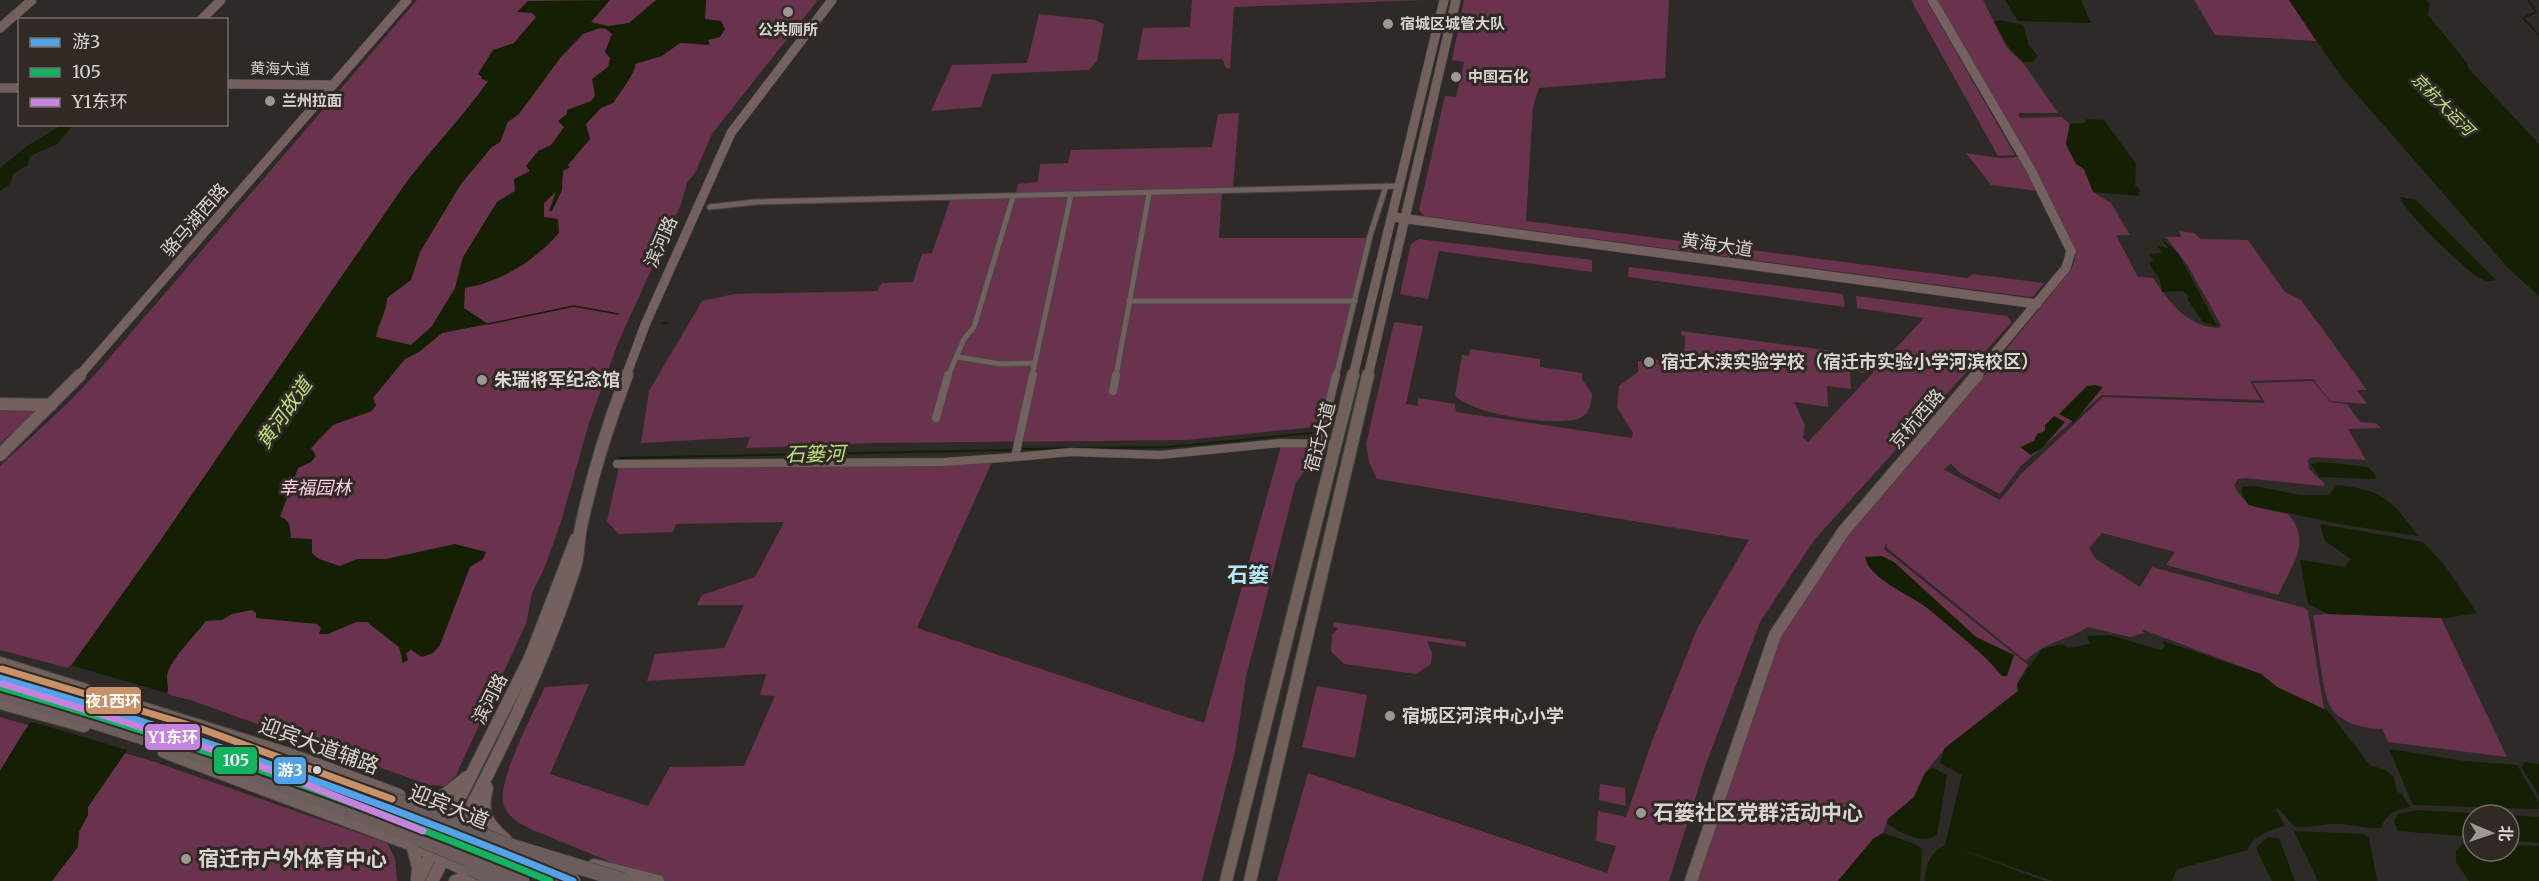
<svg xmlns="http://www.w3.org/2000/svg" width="2539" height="881" font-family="Merriweather,'Noto Sans SC',serif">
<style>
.green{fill:#6a334d}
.water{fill:#141f04;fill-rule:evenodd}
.pier{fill:#2d2a27}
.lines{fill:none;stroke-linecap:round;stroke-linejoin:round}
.stream-far1{stroke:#141f04;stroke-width:1.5}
.stream{stroke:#141f04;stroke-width:2}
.street-far1-casing{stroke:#484543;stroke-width:7}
.street-casing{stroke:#484543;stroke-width:9}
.secondary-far1-casing{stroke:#484543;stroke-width:10}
.secondary-casing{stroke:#484543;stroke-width:14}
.primary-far1-casing{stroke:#484543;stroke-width:10}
.primary-casing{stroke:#484543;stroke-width:14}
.highway-casing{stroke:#484543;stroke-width:1}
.street-far1{stroke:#70605e;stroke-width:5}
.street{stroke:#70605e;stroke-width:8}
.secondary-far1{stroke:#74615f;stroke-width:9}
.secondary{stroke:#74615f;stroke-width:12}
.primary-far1{stroke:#72605d;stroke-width:9}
.primary{stroke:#72605d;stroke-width:12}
.highway{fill:#6b5d5b;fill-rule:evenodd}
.highway-bridge-casing{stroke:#484543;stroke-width:16;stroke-linecap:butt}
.highway-bridge{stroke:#6b5d5b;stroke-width:15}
.bus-1-casing{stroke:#302924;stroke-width:11}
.bus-2-casing{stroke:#302924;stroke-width:11}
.bus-3-casing{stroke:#302924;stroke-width:11}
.bus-4-casing{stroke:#302924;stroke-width:11}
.bus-1{stroke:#53a3e8;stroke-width:7}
.bus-2{stroke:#13b361;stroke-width:7}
.bus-3{stroke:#c483df;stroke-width:7}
.bus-4{stroke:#c7916a;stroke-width:7}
.poi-dot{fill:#9d9896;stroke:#302924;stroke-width:2}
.bus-dot{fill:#d9d4d1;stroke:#302924;stroke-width:2}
.labels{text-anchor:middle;stroke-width:6;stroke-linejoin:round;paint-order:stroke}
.far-poi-label{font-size:15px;font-weight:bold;fill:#d9d4d1;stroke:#302924;text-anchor:start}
.far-street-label{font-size:15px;fill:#d9d4d1;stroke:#302924}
.far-water-label{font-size:16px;font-style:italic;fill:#bbe27f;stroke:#302924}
.street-label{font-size:18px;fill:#d9d4d1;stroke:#302924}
.poi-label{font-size:18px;font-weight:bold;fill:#d9d4d1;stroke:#302924;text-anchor:start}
.park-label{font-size:18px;font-style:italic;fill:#ffd3e5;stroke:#302924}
.water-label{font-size:20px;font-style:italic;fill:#bbe27f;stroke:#302924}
.quarter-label{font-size:21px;font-weight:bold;fill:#b4e6fd;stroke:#302924}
.near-street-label{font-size:21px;fill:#d9d4d1;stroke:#302924}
.near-poi-label{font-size:21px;font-weight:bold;fill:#d9d4d1;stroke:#302924;text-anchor:start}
.line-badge{stroke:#302924;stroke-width:2}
.badge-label{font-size:16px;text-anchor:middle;font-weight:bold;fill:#fff}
</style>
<rect width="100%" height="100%" fill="#2d2a27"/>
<path class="green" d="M417,0H818L712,134L695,173L687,183L681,204L618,343L589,423L561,522L544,569L532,593L526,624L456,775L445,786L429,785L193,701L0,650V466L69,402L99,370Z
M1192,0H1425L1234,7L1230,69L1226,68L1222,59L1137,60L1143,28L1190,27Z
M1464,0H1669L1665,78L1539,88L1533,107L1526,221L1968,278L1972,274L2044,283L2034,296L2029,297L1424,216L1419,210L1445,96L1456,97L1464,62L1452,60Z
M1911,0H1926L2015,155L1998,156Z
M1934,0H1983L2007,48L2024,64L2058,113H2019V118L2061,117L2070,124L2066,144L2076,164L2084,169L2093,192L2111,203L2130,235H2116L2138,277L2153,278C2169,302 2187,327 2219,328L2221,325L2188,266L2166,237H2182L2179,231L2194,233L2201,239L2248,240L2285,292L2301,300L2367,390H2357L2367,404L2330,401L2313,379L2250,381L2261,400L2102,395L2021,466L2000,494L1960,473L1951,464L1943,469L2000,500L2021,474L2103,397L2265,403L2253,383L2313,381L2330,402L2347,404L2360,422L2376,423L2381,428L2348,429L2366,460L2312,457L2308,460L2309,469L2325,484L2323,486L2245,478L2238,479L2234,485C2247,511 2262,508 2288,514C2313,542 2291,566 2278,595L2166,565L2175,552L2102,533L2089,548L2096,559L2140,587L2152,567L2305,608L2308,611L2324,709L2277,687L2261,674L2141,629L2144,633L2130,637L2088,627C2065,642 2044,641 2026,661L1887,548L1886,543L1884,549L2028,665L2017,684L2018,691L1945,748L1925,773L1914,797L1888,819L1883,833L1873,839L1838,881H1696L1776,641L1853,526L1985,375L2071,270L2075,259L2073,246Z
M2194,0H2289L2316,41L2215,35Z
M1039,14L1095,20L1104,24L1097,61L1089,70L992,74L981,107L931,111L952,65L1027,63Z
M1239,113L1233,188L1222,192L1219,238H1367L1324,426L1187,440L874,443L746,448L750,437L641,443L649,391L702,301L734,294L877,291L882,283L913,282L922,254L932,253L952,195L1016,193L1018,184L1038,182L1040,164L1068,163L1071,150L1212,147L1218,114Z
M1966,153L2000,158L2018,157L2037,191L1991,185Z
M1419,239L1592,260V272L1439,251L1428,299L1400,294L1411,244Z
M1629,267L1843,294L1845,307L1628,277Z
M1856,296L2007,316L2012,322L1815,539L1760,622L1706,764L1669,881H1277L1308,773L1607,873L1616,846L1596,841L1598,811L1626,817L1652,741L1697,629L1749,540L1377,479L1369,462L1366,444L1394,322L1423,326L1406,404L1418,406V398L1455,404L1456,412L1632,438L1633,433L1617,407L1619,386L1638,372V361L1651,362V359L1684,363L1685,336L1681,335V331L1864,355L1866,373L1850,371L1851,389L1827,386L1828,407L1794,402L1805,425L1803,438L1808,442L1924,318L1857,308Z
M1470,349L1540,359V367L1582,373V379L1592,394C1591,404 1590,414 1580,418C1560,428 1468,414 1455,395L1462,355L1469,356Z
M0,407L40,408L0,444Z
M1281,446L1312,447L1309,465L1296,482L1246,677L1235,751L1202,881H657L533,830C521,824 510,819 504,806C494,787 535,709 545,687L589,684L550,774L648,806L670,767L744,766L775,696L760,695L766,674L647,681L655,654L724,648L744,605H697L702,595L755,577L784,522L676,524L673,532L618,534L607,521L619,467H843L992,462L917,628L1204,723Z
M2328,614L2441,618L2507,757L2388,742L2382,729C2365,729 2339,723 2330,706C2322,692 2317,634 2313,615Z
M1334,622L1466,642V647L1427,641L1432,653L1431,664L1416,674L1344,664L1331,651L1332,635L1338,628L1333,627Z
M1317,686L1367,695L1355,758L1302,747Z
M0,717L152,761L387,843L395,858L397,881H0Z
M1600,784L1625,788L1626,806L1599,800Z"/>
<path class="water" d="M610,0L591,22L608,26L629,23L656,0H706L705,19L721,21L725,29L720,37L708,40L710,45L680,43L662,56L635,64C637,71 618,95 613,103L601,108L586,124L590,139L568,165L570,167L563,171L562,190L552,211H549L556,192L544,203V217L558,219L559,233C533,262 502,281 465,288L464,308L488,324L442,333L419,352L405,359L373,398L376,405L372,411L333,425L311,448L316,456L311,462L298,468L280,517C291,520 290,528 291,538L312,539V553L319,559L340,566L357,559H386L455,544L486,552L483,559L470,567L440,645L433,653L422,657L411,650L406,653L408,660L403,663L399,647L367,622H356L328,634H319L321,628L317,624L256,618V613L252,610L232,614L222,620L206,621C198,632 168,662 167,676C167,681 168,686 168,691L88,807V815L79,832L78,847L52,881H0V771L23,733L160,541L405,184C432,148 463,117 488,81L481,79L482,77L478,74L493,50L514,43L536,17L532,13L517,12L528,1ZM600,28L606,29L612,34L605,52L610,58L608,67L592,79L595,96L591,101L567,110V114L558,121L564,127L551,145L538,151L526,166L530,171L514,179L515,191L497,202L463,257L455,288L432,326L411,345L376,337C378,323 387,312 387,298L411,280L420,252L461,184L491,148L500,142L508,122L519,114L561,57L583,34Z
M2005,0H2081L2091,23L2018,21Z
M2289,0H2426L2430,4L2428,15L2467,63L2469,69L2539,144V296L2509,269L2340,75Z
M1999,20L2023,25L2029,45L2038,56L2032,62H2023L2007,45L1994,22Z
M2087,119L2104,120L2136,164L2135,185L2140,190L2138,196L2093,192L2084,169L2076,164L2066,144L2070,124L2085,123Z
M62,125H73L57,144L30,156L28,165L14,173L9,185L0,191V168L27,146Z
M2400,197L2416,200L2496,280C2489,282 2484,281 2478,277C2465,270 2400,207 2400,197Z
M2160,237L2178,253L2217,326L2203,322L2188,300L2189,296L2183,291L2162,292L2160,280L2149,263L2154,260L2148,254L2162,253L2157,245L2169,249Z
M2095,385L2103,387L2074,422L2059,414L2087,386Z
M2054,416L2065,422L2042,448L2031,455L2020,447L2034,441L2037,434L2045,431V425Z
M2322,462L2368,467L2376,476L2375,479L2319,477L2311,464Z
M2337,485C2383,490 2392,500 2418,536L2345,525L2248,505L2242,494V487L2255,486L2300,495H2329Z
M2320,524L2423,542L2445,566L2477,613L2445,618L2328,614L2308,604L2300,560L2345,567L2351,559L2325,541Z
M1882,556L1894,562L1976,637L2014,655L2007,676H2002C1983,652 1955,632 1931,611C1914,596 1869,580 1865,557Z
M2110,635L2160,650L2165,647L2163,641L2261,674L2277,687L2328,711L2370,765L2385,770L2394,777L2397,792L2402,794L2410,807C2394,811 2388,811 2381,828C2363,829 2345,822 2329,824C2317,826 2307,827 2295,827L2278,808L2276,810L2285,826C2272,829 2251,836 2248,850L2177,869L2172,881H2053L1951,846L2045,881H1925C1926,864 1930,853 1945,845L1962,775L1940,763L1945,748L2018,691L2017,684L2042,649L2062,644L2069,648L2090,644L2087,636Z
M2389,749L2465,761L2517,765L2539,803V809L2413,805Z
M2524,762L2539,764V796L2522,768Z
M1933,768L1947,775L1937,835C1922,845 1900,833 1887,823L1888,819L1914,797L1925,773Z
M2418,810L2506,815H2473V837L2398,831L2394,821L2397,814Z
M2509,815L2539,817V843L2509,840Z
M2294,831L2363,834L2369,837L2377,881H2318Z
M1883,833L1915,844L1922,849L1920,881H1838L1873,839Z
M2268,837L2279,838L2295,881H2272L2256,848Z
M2462,844H2473V851H2509V845L2539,846V881H2469L2456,862V851Z"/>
<path class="pier" d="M70,665L170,694L131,751L29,721Z"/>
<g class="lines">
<path class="stream-far1" d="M2528,0L2536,12L2523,18L2539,35
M663,323H668
M488,324L574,306L618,314"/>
<path class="stream" d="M1023,449L1168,447L1312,433
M620,458L1010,450"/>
<g class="street-far1-casing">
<path id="street-far1" d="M710,207L755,202L1401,186
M1129,301H1355
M958,357L1001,364L1034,363
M948,376L964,339L974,327L1013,197
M1032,376L1071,195
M1116,376L1149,194
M1336,376L1370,236L1386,186"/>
</g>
<g class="street-casing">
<path id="street" d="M1033,375L1015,457L1071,452L1160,455L1280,443L1337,444
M1113,391L1116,375
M936,418L948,375
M1319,444L1336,375
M617,464L944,462L1015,457"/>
</g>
<g class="secondary-far1-casing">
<path id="secondary-far1" d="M1932,0L2031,170L2071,251L2066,268L1976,376
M201,20L221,0
M226,84L333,85
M0,88H20
M1393,217L2037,304
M79,376L407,0
M626,376L645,325L731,133L832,0"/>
</g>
<g class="secondary-casing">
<path id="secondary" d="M0,404L51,405
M0,455L80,375
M487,788C480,813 487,824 506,840
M413,801L443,796L467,777
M412,845L418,867L417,879
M418,881L530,658L576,539
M432,881C486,780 540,677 575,567C579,555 578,540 581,527C592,475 608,424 627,375
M455,881L463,878L484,881
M1691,881L1775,635L1843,532L1977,375"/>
</g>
<g class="primary-far1-casing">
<path id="primary-far1" d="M0,28L32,0
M1353,376L1444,0
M1368,376L1456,0"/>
</g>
<g class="primary-casing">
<path id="primary" d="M0,663L295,756L399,795
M0,703L84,726
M164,752L412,845L476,875
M594,865L658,881
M1226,881L1353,375
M1250,881L1368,375"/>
</g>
<g class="highway-casing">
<path id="highway" d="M0,671L173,721L335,776L341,779L343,784L341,789L335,792L173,735L0,685Z
M0,686L237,760L426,833L429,839L426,845L420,847L235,774L0,700Z"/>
</g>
<use href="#street-far1" class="street-far1"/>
<use href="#street" class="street"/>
<use href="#secondary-far1" class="secondary-far1"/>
<use href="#secondary" class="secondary"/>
<use href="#primary-far1" class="primary-far1"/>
<use href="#primary" class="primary"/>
<use href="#highway" class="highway"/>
<g class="highway-bridge-casing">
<path id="highway-bridge" d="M327,781L406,804L501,843L625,881
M420,839L522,881
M494,849L573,881
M472,868L495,881"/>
</g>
<use href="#highway-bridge" class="highway-bridge"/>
<g class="bus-1-casing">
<path id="bus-1" d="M0,678C195,734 385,803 573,881"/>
</g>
<g class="bus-2-casing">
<path id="bus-2" d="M0,687C187,741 370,806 550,881"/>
</g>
<g class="bus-3-casing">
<path id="bus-3" d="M3,684L240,758L423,831"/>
</g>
<g class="bus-4-casing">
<path id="bus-4" d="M2,669L199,728L392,799"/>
</g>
<use href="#bus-1" class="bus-1"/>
<use href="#bus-2" class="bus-2"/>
<use href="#bus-3" class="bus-3"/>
<use href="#bus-4" class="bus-4"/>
</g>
<g class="poi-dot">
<circle cx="788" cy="12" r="6"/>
<circle cx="1388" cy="24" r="6"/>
<circle cx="1456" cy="77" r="6"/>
<circle cx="270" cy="101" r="6"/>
<circle cx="1649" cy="362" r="6"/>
<circle cx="482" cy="380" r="6"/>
<circle cx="1390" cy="716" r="6"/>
<circle cx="1641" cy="813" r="6"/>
<circle cx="186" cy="859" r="6"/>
</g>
<circle class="bus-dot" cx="317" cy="770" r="5"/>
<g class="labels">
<g class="far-poi-label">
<text x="1400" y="29">宿城区城管大队</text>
<text x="788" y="35" text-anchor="middle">公共厕所</text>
<text x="1468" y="82">中国石化</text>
<text x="282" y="106">兰州拉面</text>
</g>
<g class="far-street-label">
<text transform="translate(280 69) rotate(1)" y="5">黄海大道</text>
</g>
<g class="far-water-label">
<text transform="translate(2443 104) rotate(45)" y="6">京杭大运河</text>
</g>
<g class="street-label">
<text transform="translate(195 220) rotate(-49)" y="6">骆马湖西路</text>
<text transform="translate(661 242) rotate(-66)" y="6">滨河路</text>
<text transform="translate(1717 245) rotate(8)" y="6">黄海大道</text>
<text transform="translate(1917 419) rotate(-49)" y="6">京杭西路</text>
<text transform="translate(1320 437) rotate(-75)" y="6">宿迁大道</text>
<text transform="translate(490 699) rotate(-63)" y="6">滨河路</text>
</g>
<g class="poi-label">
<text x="1661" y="368">宿迁木渎实验学校（宿迁市实验小学河滨校区）</text>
<text x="494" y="386">朱瑞将军纪念馆</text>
<text x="1402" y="722">宿城区河滨中心小学</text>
</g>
<g class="park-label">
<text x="315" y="494">幸福园林</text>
</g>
<g class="water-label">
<text transform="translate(284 413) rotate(-55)" y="7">黄河故道</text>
<text transform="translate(815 454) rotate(-1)" y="7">石篓河</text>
</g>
<g class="quarter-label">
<text x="1248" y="582">石篓</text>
</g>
<g class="near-street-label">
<text transform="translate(319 746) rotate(20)" y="7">迎宾大道辅路</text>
<text transform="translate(449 807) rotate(22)" y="7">迎宾大道</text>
</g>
<g class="near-poi-label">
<text x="1653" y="820">石篓社区党群活动中心</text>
<text x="198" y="866">宿迁市户外体育中心</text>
</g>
</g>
<g class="line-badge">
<rect x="85" y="686" width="57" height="29" rx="6" fill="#c7916a"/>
<rect x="144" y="723" width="57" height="28" rx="6" fill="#c483df"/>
<rect x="213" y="746" width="45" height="29" rx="6" fill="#13b361"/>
<rect x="273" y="756" width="34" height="29" rx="6" fill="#53a3e8"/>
</g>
<g class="badge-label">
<text x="113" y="707">夜1西环</text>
<text x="173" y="743">Y1东环</text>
<text x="236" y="766">105</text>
<text x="290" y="776">游3</text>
</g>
<rect x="18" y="18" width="210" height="108" fill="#302924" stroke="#746d69" stroke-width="1.5"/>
<rect x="30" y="38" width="30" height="9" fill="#53a3e8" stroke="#746d69" stroke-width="1.5"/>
<text x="72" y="48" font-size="18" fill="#d9d4d1">游3</text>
<rect x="30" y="68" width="30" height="9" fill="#13b361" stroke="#746d69" stroke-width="1.5"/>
<text x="72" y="78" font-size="18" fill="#d9d4d1">105</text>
<rect x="30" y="98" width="30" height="9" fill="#c483df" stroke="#746d69" stroke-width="1.5"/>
<text x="72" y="108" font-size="18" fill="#d9d4d1">Y1东环</text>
<g transform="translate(2491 833) rotate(92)"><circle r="28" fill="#302924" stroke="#746d69" stroke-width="1.5"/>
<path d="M0-4.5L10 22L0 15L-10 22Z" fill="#9d9896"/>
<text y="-9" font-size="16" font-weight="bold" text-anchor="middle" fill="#d9d4d1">北</text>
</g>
</svg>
